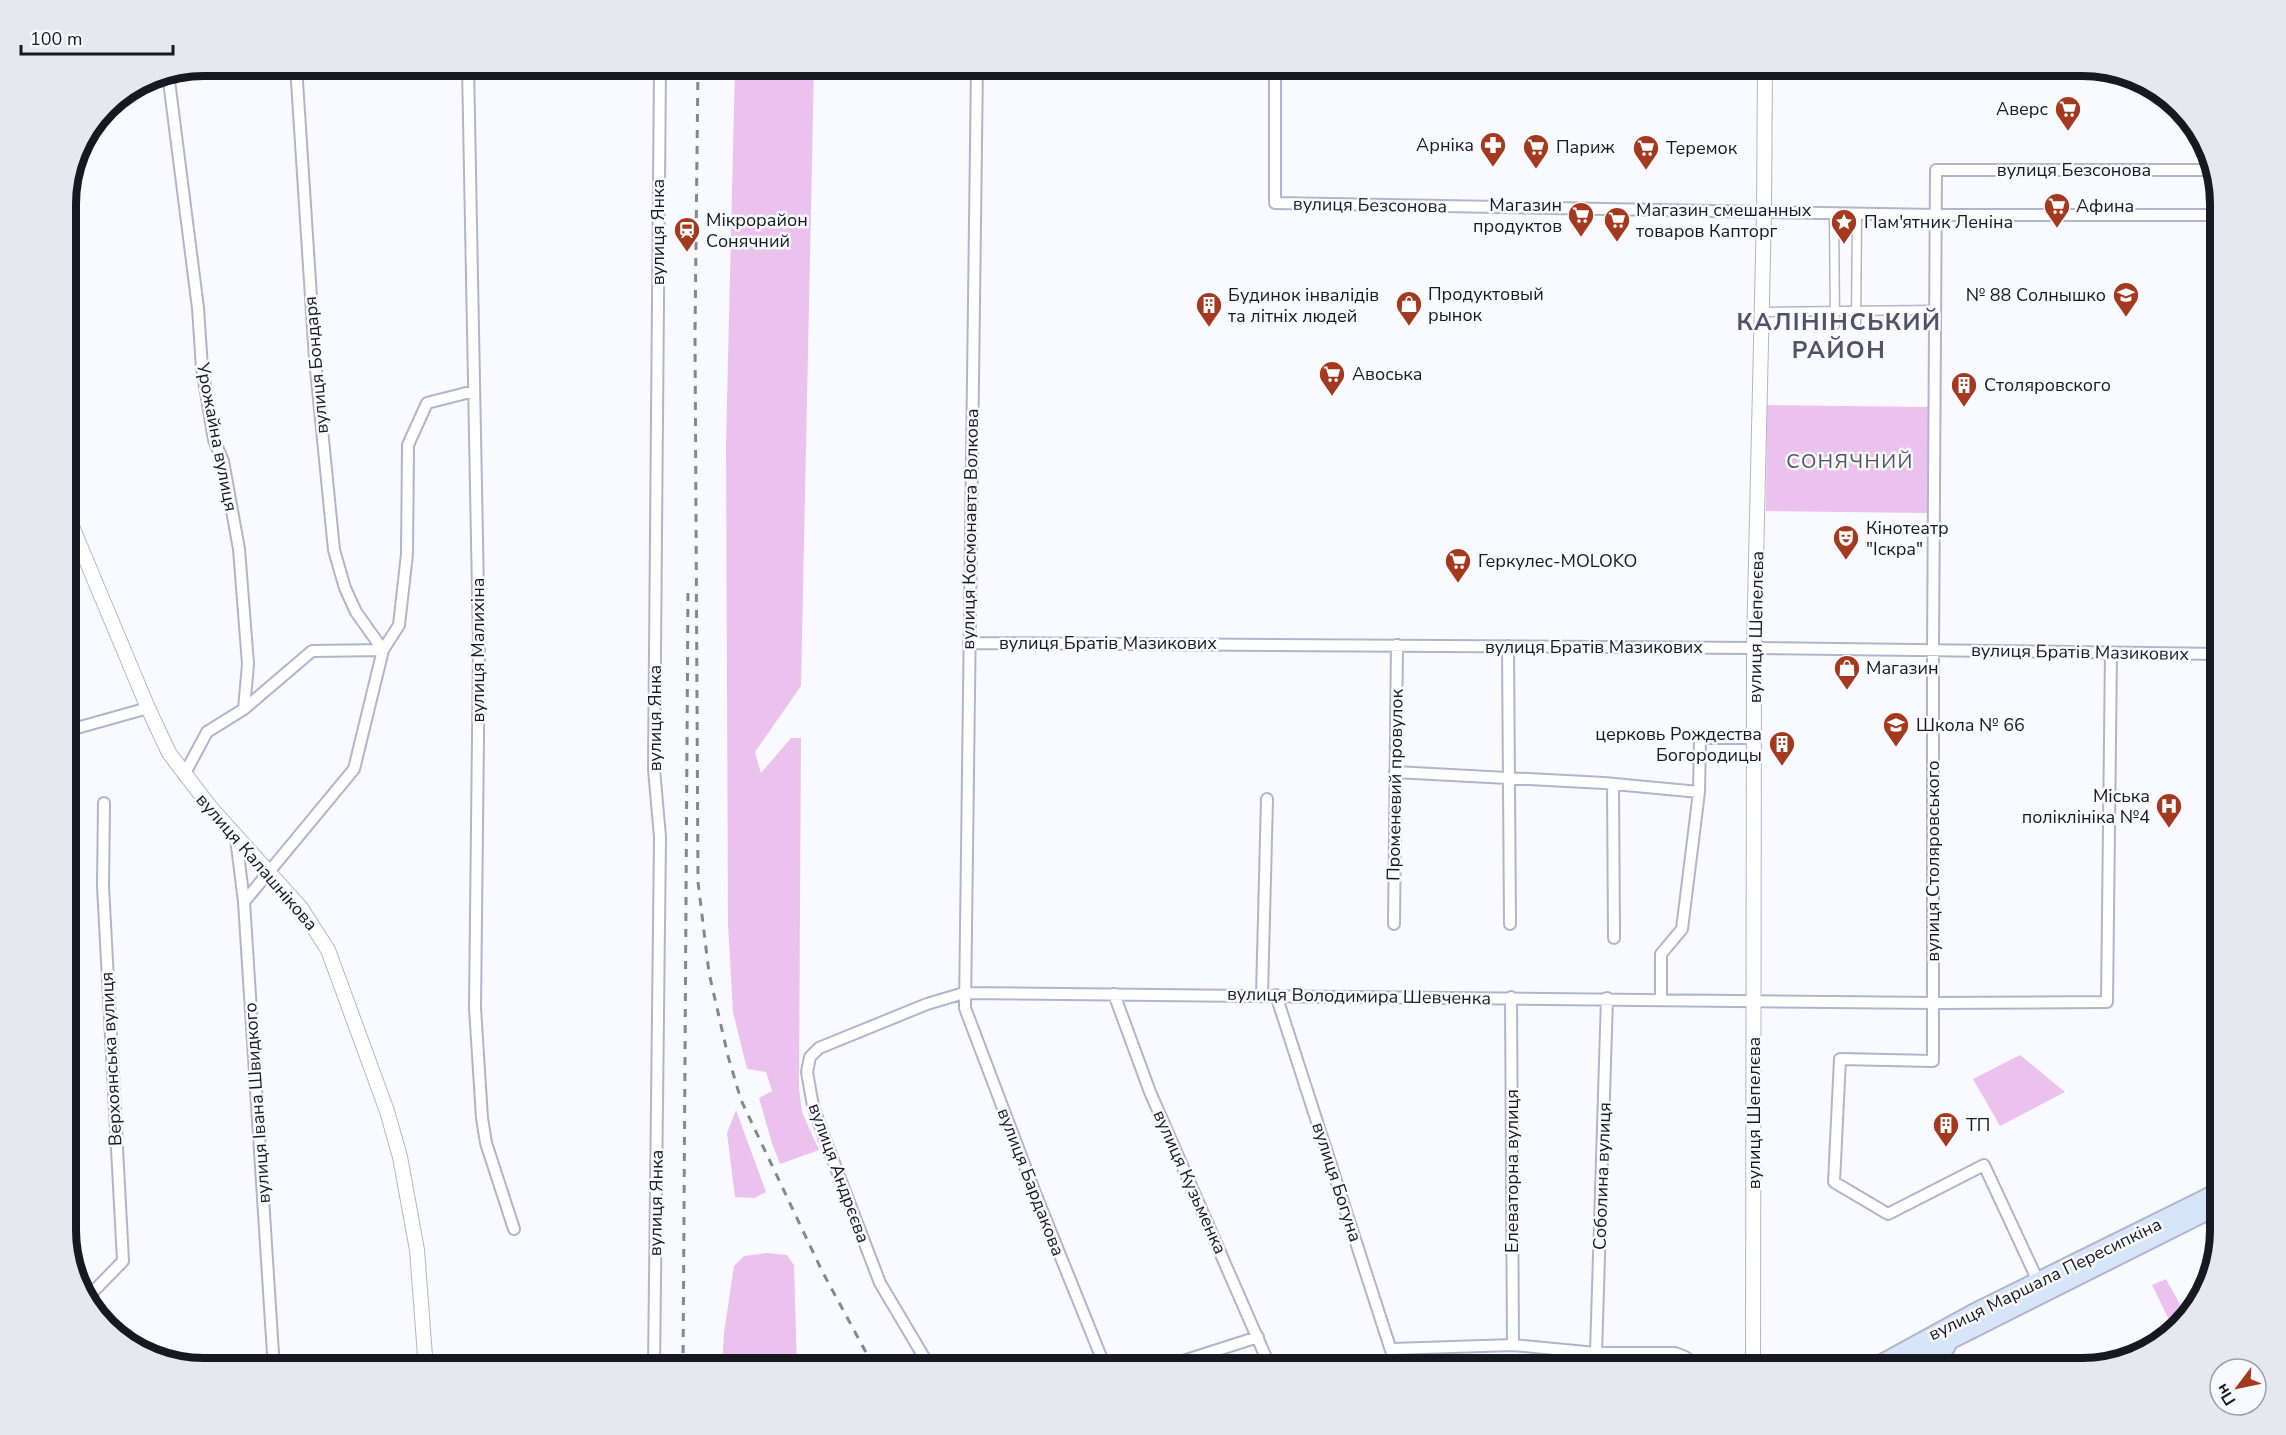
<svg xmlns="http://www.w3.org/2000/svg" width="2286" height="1435" font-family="'Nunito Sans',sans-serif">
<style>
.green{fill:#ebc2ed}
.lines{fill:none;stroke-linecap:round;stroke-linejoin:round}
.pedestrian-casing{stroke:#b1b5cb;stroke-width:11}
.minor-casing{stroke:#b1b5cb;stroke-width:14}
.tertiary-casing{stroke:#b1b5cb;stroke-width:16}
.secondary-casing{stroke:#b1b5cb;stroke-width:20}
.pedestrian{stroke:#fff;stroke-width:8}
.minor{stroke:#fff;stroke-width:10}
.tertiary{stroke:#fff;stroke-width:14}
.secondary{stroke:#d6e5f8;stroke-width:16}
.rail{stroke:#86878d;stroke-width:3;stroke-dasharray:8 8;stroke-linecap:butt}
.labels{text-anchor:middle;stroke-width:5;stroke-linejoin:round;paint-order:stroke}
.poi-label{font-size:18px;fill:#171820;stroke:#f9faff;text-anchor:start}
.street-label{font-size:18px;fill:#171820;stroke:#f9faff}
.neighbourhood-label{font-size:20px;letter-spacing:1.5px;fill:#505265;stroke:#f9faff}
.district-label{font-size:24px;font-weight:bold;letter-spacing:1.5px;fill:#505265;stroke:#f9faff}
.rim{fill:none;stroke:#171820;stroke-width:8}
</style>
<rect width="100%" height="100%" fill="#f9faff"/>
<path class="green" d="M735,66H814L801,686L755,752L761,773L791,738H801L799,1088L802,1112L819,1150L780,1164L772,1143L759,1098L772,1091L766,1072L747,1069L733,1012L728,924L726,444Z
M1767,405L1929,407L1928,513L1766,511Z
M2020,1055L2065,1092L2000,1126L1973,1079Z
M736,1110L766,1192L754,1198L735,1197L727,1133Z
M767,1253L787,1255L794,1265L797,1369H722L724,1333L734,1266L744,1256Z
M2166,1279L2186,1315L2173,1328L2152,1285Z"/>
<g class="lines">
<g class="pedestrian-casing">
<path id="pedestrian" d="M1834,213L1835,325
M1762,312L1935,310
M1856,325L1857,214"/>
</g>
<g class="minor-casing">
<path id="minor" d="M468,66L479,645L475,1008L482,1118L486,1143L514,1229
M977,66L965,1008L1035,1193L1106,1369
M1275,66V203L1936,215H2220
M168,73L198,308L202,368L214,440L223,461L239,549L248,664L244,709L207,732L184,775
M969,643L1754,648L2220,654
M1508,646L1510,924
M244,709L312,651L383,650L399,625L407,554L408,445L427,403L474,391
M66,731L148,708
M1395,772L1604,783L1699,792
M1613,784L1614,938
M236,838L244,902L274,1369
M244,902L354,769L383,650L356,612L345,588L334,550L315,359L296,66
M1394,924L1397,645
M1114,994L1150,1092L1271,1369
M1262,995L1267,799
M1276,995L1397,1369
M1511,997L1513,1345
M1661,999V954L1682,929L1699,792L1700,738H1755
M2038,1281L1984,1165L1888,1214L1834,1182L1840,1059L1933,1061V650L1936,170H2212
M85,1300L123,1261L103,886L104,803
M1392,1349L1513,1345L1596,1353H1675L1685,1357L1703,1369
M1596,1353L1607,998
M654,1369L660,837L654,769L660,66
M931,1369L880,1283L823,1134L813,1106L807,1072L810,1057L819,1048L927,1004L964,993L1933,1003L2107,1002L2111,653
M1158,1369L1258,1337"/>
</g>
<g class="tertiary-casing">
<path id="tertiary" d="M66,512L148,708L169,753L211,808L301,908L328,950L387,1111L400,1157L417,1250L426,1369
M1753,1369L1754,648L1764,212L1765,66"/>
</g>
<g class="secondary-casing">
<path id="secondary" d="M1871,1369L1973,1313L2220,1191
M1902,1369L1953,1339L2220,1205
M1929,1369L1947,1346"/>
</g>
<use href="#pedestrian" class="pedestrian"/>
<use href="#minor" class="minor"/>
<use href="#tertiary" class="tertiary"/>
<use href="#secondary" class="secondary"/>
<path class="rail" d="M698,66L695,333L698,882L709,973L728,1056L741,1100L822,1271L875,1369
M683,1369L688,589"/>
</g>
<defs>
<g id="supermarket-pin" transform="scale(1.35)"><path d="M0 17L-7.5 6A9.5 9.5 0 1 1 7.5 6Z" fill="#a33a20" stroke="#f9faff"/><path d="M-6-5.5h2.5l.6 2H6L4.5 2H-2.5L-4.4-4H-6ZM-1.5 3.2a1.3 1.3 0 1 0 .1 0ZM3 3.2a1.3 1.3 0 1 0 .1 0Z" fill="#fff"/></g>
<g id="pharmacy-pin" transform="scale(1.35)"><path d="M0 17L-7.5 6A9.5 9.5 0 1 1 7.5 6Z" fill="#a33a20" stroke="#f9faff"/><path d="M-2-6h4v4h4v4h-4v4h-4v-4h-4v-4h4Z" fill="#fff"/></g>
<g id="sight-pin" transform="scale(1.35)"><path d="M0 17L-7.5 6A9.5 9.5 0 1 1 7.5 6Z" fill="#a33a20" stroke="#f9faff"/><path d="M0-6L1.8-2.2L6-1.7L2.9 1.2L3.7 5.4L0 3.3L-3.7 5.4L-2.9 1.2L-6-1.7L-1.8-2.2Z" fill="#fff"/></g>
<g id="station-pin" transform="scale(1.35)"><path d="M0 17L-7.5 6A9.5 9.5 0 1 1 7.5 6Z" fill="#a33a20" stroke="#f9faff"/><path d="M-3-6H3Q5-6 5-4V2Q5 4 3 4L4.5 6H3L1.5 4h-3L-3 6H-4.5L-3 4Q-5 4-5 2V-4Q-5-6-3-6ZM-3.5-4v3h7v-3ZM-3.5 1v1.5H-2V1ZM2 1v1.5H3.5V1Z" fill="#fff"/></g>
<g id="school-pin" transform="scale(1.35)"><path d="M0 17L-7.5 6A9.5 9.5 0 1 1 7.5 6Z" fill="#a33a20" stroke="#f9faff"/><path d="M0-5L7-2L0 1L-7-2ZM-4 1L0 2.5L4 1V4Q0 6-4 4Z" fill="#fff"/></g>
<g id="shop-pin" transform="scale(1.35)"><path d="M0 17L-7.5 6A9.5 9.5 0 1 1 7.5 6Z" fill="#a33a20" stroke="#f9faff"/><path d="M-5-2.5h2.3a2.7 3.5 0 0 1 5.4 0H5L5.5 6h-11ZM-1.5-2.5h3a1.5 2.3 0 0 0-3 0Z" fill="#fff"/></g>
<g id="building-pin" transform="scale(1.35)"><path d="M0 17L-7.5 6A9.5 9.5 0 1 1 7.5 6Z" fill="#a33a20" stroke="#f9faff"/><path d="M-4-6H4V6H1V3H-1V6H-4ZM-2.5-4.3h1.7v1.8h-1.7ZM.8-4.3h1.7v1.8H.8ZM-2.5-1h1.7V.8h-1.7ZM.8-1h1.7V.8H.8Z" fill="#fff"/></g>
<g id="theatre-pin" transform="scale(1.35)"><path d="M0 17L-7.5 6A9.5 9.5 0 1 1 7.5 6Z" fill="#a33a20" stroke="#f9faff"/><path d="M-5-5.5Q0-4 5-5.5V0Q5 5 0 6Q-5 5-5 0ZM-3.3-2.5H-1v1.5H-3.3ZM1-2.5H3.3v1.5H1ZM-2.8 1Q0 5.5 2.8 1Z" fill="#fff"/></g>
<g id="hospital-pin" transform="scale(1.35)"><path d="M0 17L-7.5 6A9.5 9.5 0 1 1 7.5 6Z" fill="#a33a20" stroke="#f9faff"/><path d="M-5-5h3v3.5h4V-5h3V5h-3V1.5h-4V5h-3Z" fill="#fff"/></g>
</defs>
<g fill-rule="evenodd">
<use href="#supermarket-pin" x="2068" y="109"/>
<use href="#pharmacy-pin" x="1493" y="145"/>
<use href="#supermarket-pin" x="1536" y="147"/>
<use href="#supermarket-pin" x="1646" y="148"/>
<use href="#supermarket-pin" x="2057" y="206"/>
<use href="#supermarket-pin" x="1581" y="215"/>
<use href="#supermarket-pin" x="1617" y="220"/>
<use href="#sight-pin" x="1844" y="222"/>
<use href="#station-pin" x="687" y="230"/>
<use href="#school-pin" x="2126" y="295"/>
<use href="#shop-pin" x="1409" y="304"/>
<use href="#building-pin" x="1209" y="305"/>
<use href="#supermarket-pin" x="1332" y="374"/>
<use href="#building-pin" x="1964" y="385"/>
<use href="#theatre-pin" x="1846" y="538"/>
<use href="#supermarket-pin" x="1458" y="561"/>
<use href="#shop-pin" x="1847" y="668"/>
<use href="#school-pin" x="1896" y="725"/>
<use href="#building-pin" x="1782" y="744"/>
<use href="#hospital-pin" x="2169" y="806"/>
<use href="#building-pin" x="1946" y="1125"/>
</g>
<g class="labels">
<g class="poi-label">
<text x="2048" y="115" text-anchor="end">Аверс</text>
<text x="1474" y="151" text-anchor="end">Арніка</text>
<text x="1556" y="153">Париж</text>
<text x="1666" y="154">Теремок</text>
<text x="1562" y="211" text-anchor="end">Магазин<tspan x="1562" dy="21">продуктов</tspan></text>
<text x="2076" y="212">Афина</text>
<text x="1636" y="216">Магазин смешанных<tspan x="1636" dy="21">товаров Капторг</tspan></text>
<text x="706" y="226">Мікрорайон<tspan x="706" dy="21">Сонячний</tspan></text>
<text x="1864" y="228">Пам'ятник Леніна</text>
<text x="1428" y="300">Продуктовый<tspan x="1428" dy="21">рынок</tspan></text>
<text x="1228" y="301">Будинок інвалідів<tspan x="1228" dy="21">та літніх людей</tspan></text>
<text x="2106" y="301" text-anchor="end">№ 88 Солнышко</text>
<text x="1352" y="380">Авоська</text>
<text x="1984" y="391">Столяровского</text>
<text x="1866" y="534">Кінотеатр<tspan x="1866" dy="21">"Іскра"</tspan></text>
<text x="1478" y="567">Геркулес-MOLOKO</text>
<text x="1866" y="674">Магазин</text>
<text x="1916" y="731">Школа № 66</text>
<text x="1762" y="740" text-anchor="end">церковь Рождества<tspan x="1762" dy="21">Богородицы</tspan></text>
<text x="2150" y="802" text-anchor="end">Міська<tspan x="2150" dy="21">поліклініка №4</tspan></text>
<text x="1966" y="1131">ТП</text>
</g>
<g class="street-label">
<text x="2074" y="176">вулиця Безсонова</text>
<text transform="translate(1370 205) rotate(1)" y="6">вулиця Безсонова</text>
<text transform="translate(658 232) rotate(-90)" y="6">вулиця Янка</text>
<text transform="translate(316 365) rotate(-95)" y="6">вулиця Бондаря</text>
<text transform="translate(217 437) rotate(79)" y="6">Урожайна вулиця</text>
<text transform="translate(970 529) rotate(-89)" y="6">вулиця Космонавта Волкова</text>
<text transform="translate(1756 627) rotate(-89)" y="6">вулиця Шепелєва</text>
<text x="1108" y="649">вулиця Братів Мазикових</text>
<text x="1594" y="653">вулиця Братів Мазикових</text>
<text transform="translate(478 650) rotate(-90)" y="6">вулиця Малихіна</text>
<text transform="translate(2080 652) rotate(1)" y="6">вулиця Братів Мазикових</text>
<text transform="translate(655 718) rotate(-90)" y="6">вулиця Янка</text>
<text transform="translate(1395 785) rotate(-89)" y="6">Променевий провулок</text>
<text transform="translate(1933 861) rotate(-90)" y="6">вулиця Столяровського</text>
<text transform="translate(257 862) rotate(49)" y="6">вулиця Калашнікова</text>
<text transform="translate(1359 996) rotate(1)" y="6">вулиця Володимира Шевченка</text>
<text transform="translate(111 1059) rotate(-93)" y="6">Верхоянська вулиця</text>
<text transform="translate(257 1103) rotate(-94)" y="6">вулиця Івана Швидкого</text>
<text transform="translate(1754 1113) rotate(-90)" y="6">вулиця Шепелєва</text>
<text transform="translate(1512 1171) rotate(-90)" y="6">Елеваторна вулиця</text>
<text transform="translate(839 1173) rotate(70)" y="6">вулиця Андрєєва</text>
<text transform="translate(1602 1176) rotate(-88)" y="6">Соболина вулиця</text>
<text transform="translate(1031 1182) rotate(69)" y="6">вулиця Бардакова</text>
<text transform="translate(1190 1182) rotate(66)" y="6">вулиця Кузьменка</text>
<text transform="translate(1337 1182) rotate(72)" y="6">вулиця Богуна</text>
<text transform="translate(656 1203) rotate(-89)" y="6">вулиця Янка</text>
<text transform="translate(2045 1279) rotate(-26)" y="6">вулиця Маршала Пересипкіна</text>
</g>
<g class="neighbourhood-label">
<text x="1850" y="468">СОНЯЧНИЙ</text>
</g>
<g class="district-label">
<text x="1839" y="330">КАЛІНІНСЬКИЙ<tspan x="1839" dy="28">РАЙОН</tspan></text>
</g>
</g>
<path d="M0 0H2286V1435H0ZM204 76H2082A128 128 0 0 1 2210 204V1230A128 128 0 0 1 2082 1358H204A128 128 0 0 1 76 1230V204A128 128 0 0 1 204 76Z" fill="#e7e8ed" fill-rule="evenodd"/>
<path class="rim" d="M204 76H2082A128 128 0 0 1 2210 204V1230A128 128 0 0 1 2082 1358H204A128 128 0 0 1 76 1230V204A128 128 0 0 1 204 76Z"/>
<g transform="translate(2238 1387) rotate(238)"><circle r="28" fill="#f9faff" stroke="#9fa0a6" stroke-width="1.5"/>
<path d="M0-4.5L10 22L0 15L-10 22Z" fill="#a33a20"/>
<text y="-9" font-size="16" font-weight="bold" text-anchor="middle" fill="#171820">Пн</text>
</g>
<path d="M21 45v9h152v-9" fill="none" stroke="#171820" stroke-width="3"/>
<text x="30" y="45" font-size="18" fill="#171820" stroke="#f9faff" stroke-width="4.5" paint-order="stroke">100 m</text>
</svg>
